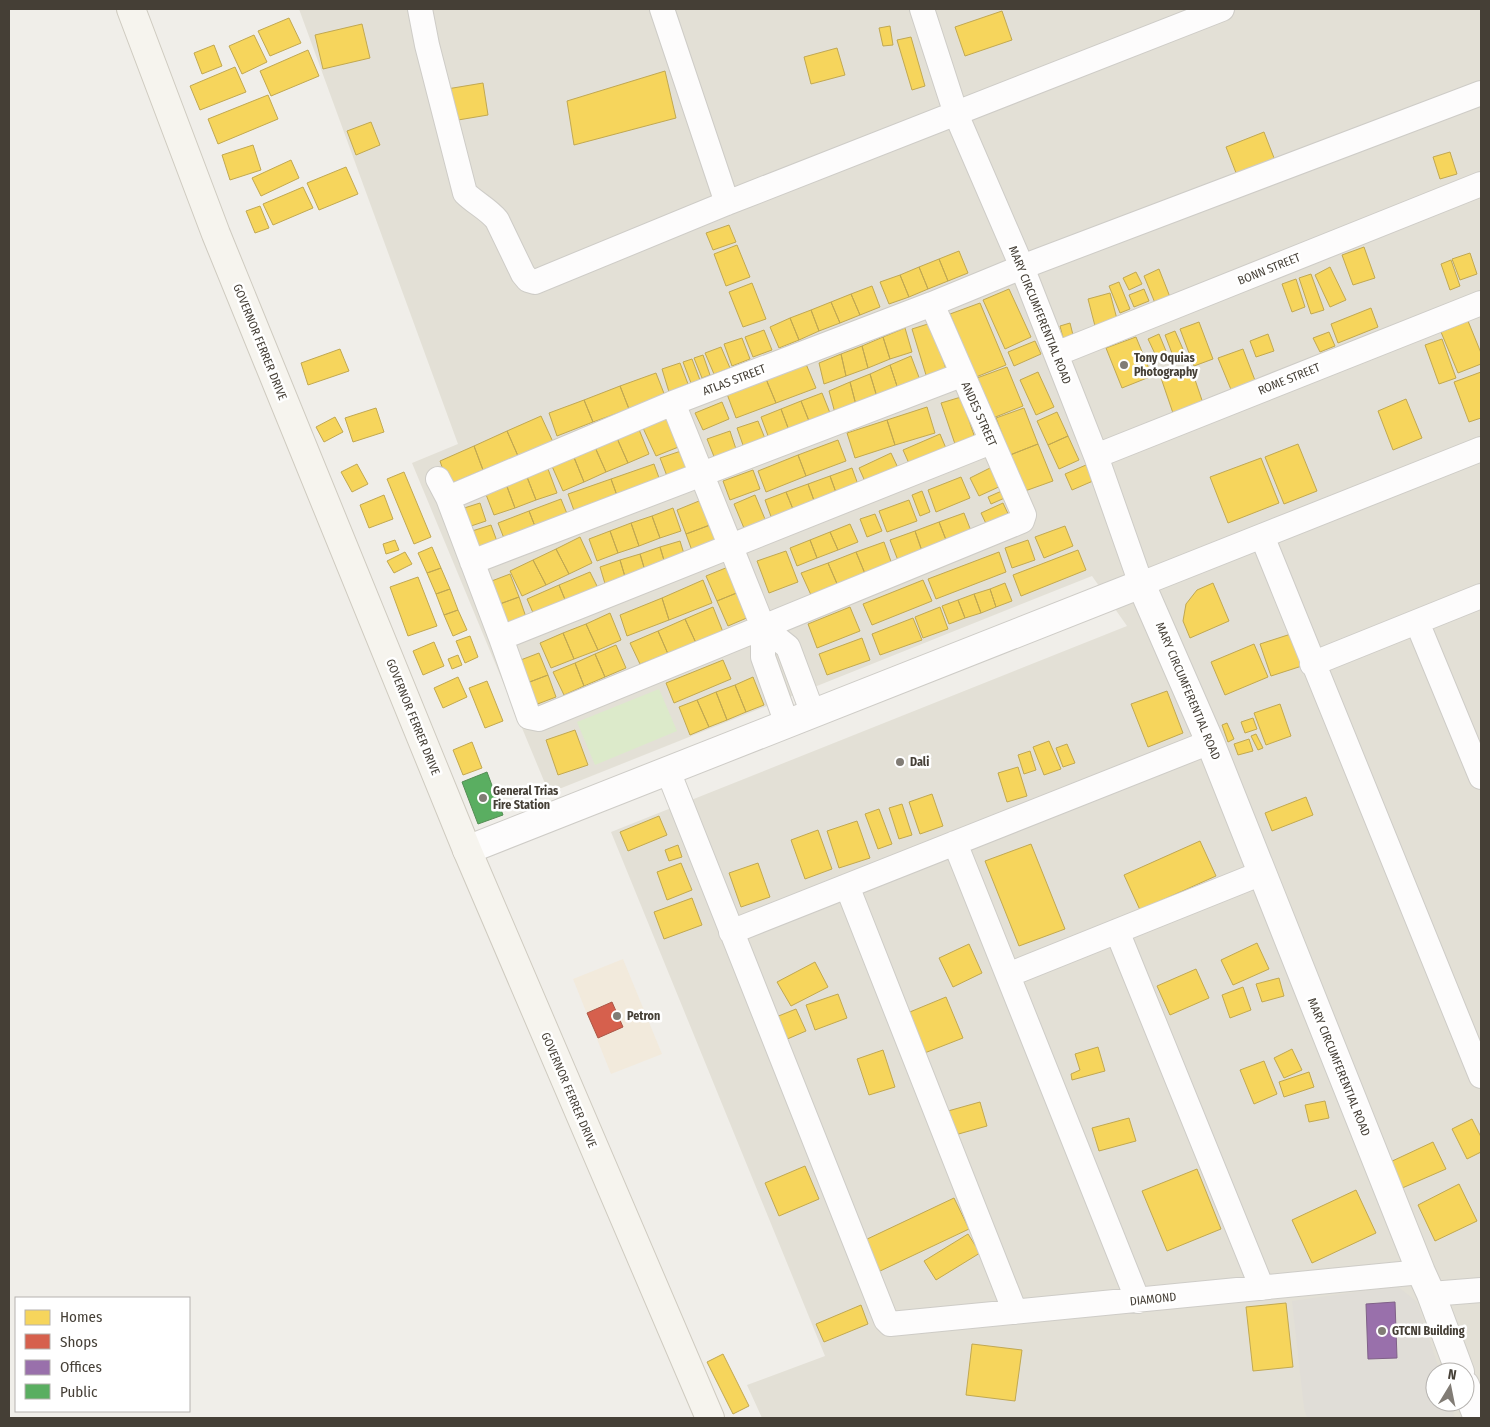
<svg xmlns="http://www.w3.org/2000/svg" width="1490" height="1427" font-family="'Fira Sans Condensed',sans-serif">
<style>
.residential{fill:#e3e0d6;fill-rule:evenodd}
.commercial{fill:#f2eadc}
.industrial{fill:#e0ddd7}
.green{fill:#dceaca}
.homes{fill:#f6d55c;stroke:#c1a851}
.shops{fill:#d6604d;stroke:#aa5646}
.offices{fill:#9970ab;stroke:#806188}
.public{fill:#5aae61;stroke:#548d54}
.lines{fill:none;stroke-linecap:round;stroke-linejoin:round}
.minor-casing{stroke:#ceccc7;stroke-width:26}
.tertiary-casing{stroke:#ceccc7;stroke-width:30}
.secondary-casing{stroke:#cfcbc0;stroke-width:30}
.minor{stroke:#fdfcfc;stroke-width:24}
.tertiary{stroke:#fdfcfc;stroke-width:28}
.secondary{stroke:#f6f4ee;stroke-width:28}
.poi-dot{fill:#817c75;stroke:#fff;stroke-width:2}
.labels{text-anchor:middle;stroke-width:5;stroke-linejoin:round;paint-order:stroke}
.street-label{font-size:12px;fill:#453f36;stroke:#fff}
.poi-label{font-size:12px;font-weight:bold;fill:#453f36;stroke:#fff;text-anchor:start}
</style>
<rect width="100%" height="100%" fill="#f0eee9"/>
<path class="residential" d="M299,9H1481V1418H762L747,1385L825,1356L611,832L1127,626L1092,576L549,793L412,463L458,444ZM1435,1372H1465V1402H1435Z"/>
<path class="commercial" d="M623,959L662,1054L611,1074L573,979Z"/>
<path class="industrial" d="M1397,1286L1417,1302L1440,1372H1435V1402H1449L1455,1418H1307L1304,1408L1292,1301Z"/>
<path class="green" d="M659,689L677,731L595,765L577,722Z"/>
<path class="homes" d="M1002,11L1012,40L965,56L955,27Z
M289,18L301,43L270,56L258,31Z
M362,24L370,58L323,69L315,35Z
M890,26L893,45L883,46L879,28Z
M254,35L267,62L242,74L229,46Z
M911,37L925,86L912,90L897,40Z
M214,45L222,66L202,74L194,53Z
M837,48L845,75L811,84L804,57Z
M308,50L319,76L271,96L260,71Z
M235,67L246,92L200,110L190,86Z
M665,71L676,118L574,145L567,101Z
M483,83L488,115L452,121L447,89Z
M268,95L278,119L218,144L208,119Z
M371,122L380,145L356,155L347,131Z
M1264,132L1276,163L1238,178L1226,147Z
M253,145L261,170L230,180L222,155Z
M1450,152L1457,174L1440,179L1433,157Z
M291,160L299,178L261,196L252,178Z
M346,167L358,194L319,210L307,183Z
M303,187L313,208L273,225L263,204Z
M260,206L269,228L255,233L246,211Z
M729,225L736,242L713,250L706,233Z
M737,245L750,277L726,286L714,254Z
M1364,247L1375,278L1353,285L1342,255Z
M959,251L968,273L948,281L939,259Z
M1470,253L1477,274L1460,280L1452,259Z
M939,259L948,281L928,289L919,267Z
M1451,260L1460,286L1450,290L1441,264Z
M919,267L928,289L909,297L900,275Z
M1330,267L1346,300L1330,307L1315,275Z
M1159,269L1170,297L1155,303L1144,276Z
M1136,272L1142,284L1129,290L1123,278Z
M1311,274L1324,310L1311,314L1299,278Z
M900,275L909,297L889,304L880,282Z
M1296,279L1305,307L1292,312L1282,284Z
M1119,282L1130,309L1120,313L1109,286Z
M752,283L766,319L743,327L729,292Z
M872,286L880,307L860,315L851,294Z
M1009,289L1031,337L1005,349L983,300Z
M1144,289L1149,301L1134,307L1129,295Z
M1110,293L1117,319L1095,326L1088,299Z
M851,294L860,315L840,323L831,302Z
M831,302L840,323L819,331L811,310Z
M980,303L1006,365L976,377L950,314Z
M1371,308L1378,327L1338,343L1331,324Z
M811,310L819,331L799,340L790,318Z
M790,318L799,340L779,348L770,327Z
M1468,321L1481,353V364L1458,373L1441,332Z
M1199,322L1213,359L1194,366L1180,329Z
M931,323L946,369L926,375L912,329Z
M1070,323L1074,339L1064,342L1060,326Z
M905,328L912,352L890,359L883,337Z
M764,330L772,350L753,357L745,337Z
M1175,331L1186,356L1175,361L1165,335Z
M1329,332L1335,346L1320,352L1313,338Z
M1159,334L1166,351L1156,356L1148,339Z
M1268,334L1274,351L1256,357L1250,341Z
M883,337L890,359L868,368L862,346Z
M1136,337L1152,376L1122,388L1106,348Z
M742,338L750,359L732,366L724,344Z
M1442,339L1456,378L1439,384L1425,345Z
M1035,341L1041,354L1014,366L1008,352Z
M862,346L868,368L846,376L841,354Z
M721,347L730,368L714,374L705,353Z
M340,349L349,371L308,385L301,363Z
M1243,349L1256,383L1232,392L1218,358Z
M841,354L846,376L824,384L819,363Z
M703,355L710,375L702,378L694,358Z
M911,356L920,380L898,389L890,365Z
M692,359L700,380L691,383L683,362Z
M680,363L688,384L669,392L662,369Z
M806,364L816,388L776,403L766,379Z
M890,365L898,389L877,397L870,374Z
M1007,367L1023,406L993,418L977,378Z
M1191,368L1205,409L1175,419L1161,378Z
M1038,372L1054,407L1036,415L1020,380Z
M1481,372V418L1469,422L1454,382Z
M656,373L665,396L629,409L620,386Z
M870,374L877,397L856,405L850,382Z
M766,379L776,403L736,418L727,394Z
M850,382L856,405L835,413L829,391Z
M620,386L629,409L593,422L584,400Z
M822,393L832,418L811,426L801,401Z
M961,397L976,441L956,447L941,403Z
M1406,399L1422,438L1393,450L1378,411Z
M584,400L593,422L557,436L549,413Z
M801,401L811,426L790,433L781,409Z
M722,402L729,419L703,430L695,413Z
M927,407L935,433L895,445L887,420Z
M376,408L384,432L353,442L345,418Z
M1024,408L1038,444L1010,455L996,418Z
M781,409L790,433L770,441L761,417Z
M1057,412L1068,436L1048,445L1037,421Z
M541,416L553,442L518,456L507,431Z
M335,417L343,432L324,442L316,427Z
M669,417L681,446L656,456L643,428Z
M887,420L895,445L855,458L847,433Z
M758,421L766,441L744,448L737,428Z
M638,427L649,454L628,463L616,436Z
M507,431L518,456L483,470L474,446Z
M730,431L737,452L715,459L707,439Z
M940,434L948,453L911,468L903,450Z
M616,436L628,463L606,472L594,445Z
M1068,436L1079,460L1059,469L1048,445Z
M838,440L846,461L806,476L798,455Z
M1038,444L1053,481L1025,491L1010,455Z
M1298,444L1317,491L1284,504L1265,457Z
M594,445L606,472L584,482L573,455Z
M474,446L483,470L448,485L440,461Z
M681,451L688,468L667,476L660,458Z
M891,453L899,470L867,486L859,468Z
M573,455L584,482L563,491L551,464Z
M798,455L806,476L766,492L758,471Z
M1261,458L1279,503L1228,523L1210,477Z
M357,464L368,484L352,492L341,472Z
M654,464L662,486L619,501L611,479Z
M1086,465L1093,481L1072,490L1065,474Z
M994,466L1003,485L979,496L970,478Z
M852,468L860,490L838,498L830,476Z
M548,469L557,493L536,500L527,477Z
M753,470L760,489L730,500L723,481Z
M404,472L431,537L414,544L387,479Z
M830,476L838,498L816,506L808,484Z
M527,477L536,500L515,508L506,484Z
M961,477L970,498L936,512L928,490Z
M611,479L619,501L576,516L568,494Z
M506,484L515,508L494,515L485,492Z
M808,484L816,506L795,514L786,492Z
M1004,490L1007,497L991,504L988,497Z
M922,491L930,512L920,516L912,495Z
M786,492L795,514L773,522L765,500Z
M384,495L393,519L369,528L360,505Z
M755,495L767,524L746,533L734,504Z
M561,499L570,521L538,534L529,511Z
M909,500L917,521L887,532L879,511Z
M699,501L710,525L686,534L677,510Z
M480,503L486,521L468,527L461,509Z
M1003,503L1011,520L989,530L981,513Z
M673,508L681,531L660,538L652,516Z
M529,511L538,534L507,546L498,523Z
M964,513L973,536L948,545L939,522Z
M875,514L882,531L867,537L860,519Z
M652,516L660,538L639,546L631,523Z
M939,522L948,545L923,554L915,531Z
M631,523L639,546L618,553L610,531Z
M850,524L858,542L838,550L830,532Z
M491,525L498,544L476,552L469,532Z
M710,525L720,548L695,559L686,534Z
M1065,526L1073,546L1044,558L1035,537Z
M610,531L618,553L597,561L589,539Z
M915,531L923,554L899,563L890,540Z
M830,532L838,550L817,558L810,540Z
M580,537L592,563L569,574L556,549Z
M395,540L399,550L386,554L383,544Z
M810,540L817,558L797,566L790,548Z
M1028,540L1035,560L1012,568L1005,548Z
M680,541L686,560L666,567L660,547Z
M884,542L893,567L866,576L856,552Z
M432,547L441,568L427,573L418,553Z
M660,547L666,567L646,574L640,554Z
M556,549L569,574L546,585L533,560Z
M1078,550L1086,570L1021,596L1013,575Z
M786,551L798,582L769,593L757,561Z
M405,552L412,564L394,573L387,561Z
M856,552L866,576L838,586L828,563Z
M999,552L1006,572L936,599L928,579Z
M640,554L646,574L626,580L620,560Z
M533,560L546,585L522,596L510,571Z
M620,560L626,580L606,587L600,567Z
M828,563L838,586L811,595L801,573Z
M728,567L739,592L717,601L706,576Z
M441,568L450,589L436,594L427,573Z
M590,572L598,588L566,602L559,585Z
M510,574L519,597L497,605L489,582Z
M418,577L437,626L408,636L390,587Z
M703,580L712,603L669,620L662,598Z
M923,580L932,601L872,625L863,604Z
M1005,583L1012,601L996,607L990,589Z
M1213,583L1229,621L1190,638L1183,621L1186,604L1197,590Z
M559,585L566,602L534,615L527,599Z
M450,589L458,610L444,615L436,594Z
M990,589L996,607L981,613L974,594Z
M739,592L749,617L728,626L717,601Z
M974,594L981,613L965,618L958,600Z
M519,597L527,620L506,628L497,605Z
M662,598L669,620L627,636L620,615Z
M958,600L965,618L949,624L942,606Z
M713,607L723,632L696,643L685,619Z
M850,607L860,631L817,648L808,624Z
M940,607L948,629L923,638L915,617Z
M458,610L467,630L453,636L444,615Z
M610,613L621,640L598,650L586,624Z
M913,618L922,640L880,655L872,634Z
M685,619L696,643L668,654L658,631Z
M586,624L598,650L574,659L563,633Z
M658,631L668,654L640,664L630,643Z
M563,633L574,659L551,668L540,643Z
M1294,633L1305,665L1271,676L1260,644Z
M470,636L478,657L465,663L456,641Z
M862,638L870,660L827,675L819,654Z
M434,642L444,666L423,675L413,651Z
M1254,644L1268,677L1225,695L1211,662Z
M616,645L626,668L605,677L595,654Z
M539,653L548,675L527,683L518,661Z
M595,654L605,677L584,686L575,663Z
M458,655L462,665L452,669L448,659Z
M723,660L731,679L674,703L666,683Z
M575,663L584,686L564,695L553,672Z
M548,675L556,697L535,705L527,683Z
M458,677L467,697L443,708L434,688Z
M753,677L764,705L746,712L735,685Z
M487,681L503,721L485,728L469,688Z
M735,685L746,712L727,720L716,692Z
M1167,691L1183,733L1148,747L1131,704Z
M716,692L727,720L709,727L697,700Z
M697,700L709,727L690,735L679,707Z
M1280,704L1291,736L1266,745L1254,713Z
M1253,718L1257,729L1245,733L1241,722Z
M1227,723L1234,739L1228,742L1222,725Z
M575,730L588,765L558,775L546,740Z
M1256,734L1263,748L1258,750L1251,736Z
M1249,739L1253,751L1238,755L1234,744Z
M1049,741L1061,769L1044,775L1033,747Z
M472,742L482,768L463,775L453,750Z
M1067,744L1075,763L1063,767L1056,748Z
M1030,751L1036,770L1024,774L1018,755Z
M1018,767L1027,796L1007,802L998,773Z
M932,794L943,826L920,834L909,802Z
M1306,797L1313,815L1272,831L1265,813Z
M902,804L912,835L899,839L889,808Z
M879,809L892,844L878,849L865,814Z
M659,816L667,835L628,851L620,832Z
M857,821L870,858L839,868L827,831Z
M818,830L832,869L805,879L791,840Z
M1200,841L1216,876L1140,910L1124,875Z
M1031,844L1065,929L1019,946L985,861Z
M678,845L682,857L669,861L665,850Z
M681,863L692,890L667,900L657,872Z
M758,863L770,897L741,907L729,873Z
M692,898L702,925L664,939L654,912Z
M1257,943L1269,969L1233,985L1221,960Z
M969,944L982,973L953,987L939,958Z
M815,962L828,987L791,1006L777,982Z
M1196,969L1209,998L1170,1015L1157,986Z
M1279,978L1284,996L1262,1002L1256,984Z
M1243,987L1251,1010L1230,1018L1222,995Z
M838,994L847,1018L815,1030L806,1005Z
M946,997L963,1038L922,1054L905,1014Z
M796,1009L806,1031L785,1040L776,1017Z
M1098,1047L1105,1071L1072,1080L1071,1074L1080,1070L1075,1054Z
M1292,1049L1302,1070L1284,1078L1274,1058Z
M883,1050L895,1087L869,1095L857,1059Z
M1264,1061L1277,1094L1254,1104L1240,1070Z
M1309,1072L1314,1087L1284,1097L1279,1082Z
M1325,1101L1329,1118L1309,1122L1305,1105Z
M980,1102L987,1126L955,1135L948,1111Z
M1129,1118L1136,1141L1099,1151L1092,1128Z
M1472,1119L1481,1137V1152L1467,1159L1452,1129Z
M1433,1142L1446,1169L1400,1189L1388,1163Z
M805,1166L819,1199L779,1216L765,1183Z
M1197,1169L1221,1229L1167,1251L1142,1191Z
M1459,1184L1477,1221L1435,1241L1418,1205Z
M1356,1190L1376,1233L1312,1263L1292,1220Z
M954,1198L969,1229L878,1272L863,1241Z
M968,1234L980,1253L936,1280L924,1261Z
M1286,1303L1293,1367L1253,1371L1246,1307Z
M861,1305L868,1324L824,1342L816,1324Z
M972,1344L1022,1350L1015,1401L966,1395Z
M723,1354L749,1406L733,1414L707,1362Z"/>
<path class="shops" d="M612,1002L623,1027L598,1038L587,1013Z"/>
<path class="offices" d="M1395,1302L1397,1358L1368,1359L1366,1304Z"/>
<path class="public" d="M487,772L503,815L478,824L462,782Z"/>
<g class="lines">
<g class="minor-casing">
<path id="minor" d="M420,9L427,45L465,193C475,203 488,209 497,220L523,274L528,280L535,282L727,203L1222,9
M662,9L727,203
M922,9L956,114L1022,267L1056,354L1096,456L1141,584L1481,449
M1056,354L1481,184
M673,403L763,627V657L787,724
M1096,456L1481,303
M438,479L448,498L501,638L529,717L539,719L1022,521L1024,515L932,304
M448,498L673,403L932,304L1022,267L1481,93
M1262,536L1481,1076
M472,562L961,375
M1417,622L1481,777
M763,627L788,647L813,714
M501,638L991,442
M1312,664L1481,596
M668,771L886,1320L890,1324L1421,1272
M955,843L1138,1301
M847,886L1015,1312
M1117,931L1262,1288
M731,932L1210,742
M1008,975L1262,873
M1431,1294L1481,1290"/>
</g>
<g class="tertiary-casing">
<path id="tertiary" d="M467,850L1141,584L1210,742L1421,1272L1431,1294L1460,1372
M1465,1385L1478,1418"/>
</g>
<g class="secondary-casing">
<path id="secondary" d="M131,9L216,234L467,850L710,1418"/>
</g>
<use href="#minor" class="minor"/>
<use href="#tertiary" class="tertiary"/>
<use href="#secondary" class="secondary"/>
</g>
<g class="poi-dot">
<circle cx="1124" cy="365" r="5"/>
<circle cx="900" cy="762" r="5"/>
<circle cx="483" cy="798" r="5"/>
<circle cx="617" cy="1016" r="5"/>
<circle cx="1382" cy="1331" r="5"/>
</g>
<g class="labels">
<g class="street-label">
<text transform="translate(1269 269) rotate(-22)" y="4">BONN STREET</text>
<text transform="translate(1040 315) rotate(68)" y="4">MARY CIRCUMFERENTIAL ROAD</text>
<text transform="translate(260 342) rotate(68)" y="4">GOVERNOR FERRER DRIVE</text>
<text transform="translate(1289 379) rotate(-22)" y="4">ROME STREET</text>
<text transform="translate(734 380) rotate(-21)" y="4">ATLAS STREET</text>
<text transform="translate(979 414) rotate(66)" y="4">ANDES STREET</text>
<text transform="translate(1188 691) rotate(67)" y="4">MARY CIRCUMFERENTIAL ROAD</text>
<text transform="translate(413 717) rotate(68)" y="4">GOVERNOR FERRER DRIVE</text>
<text transform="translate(1339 1067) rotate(68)" y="4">MARY CIRCUMFERENTIAL ROAD</text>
<text transform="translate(569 1090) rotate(67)" y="4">GOVERNOR FERRER DRIVE</text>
<text transform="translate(1153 1299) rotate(-6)" y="4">DIAMOND</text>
</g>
<g class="poi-label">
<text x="1134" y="362">Tony Oquias<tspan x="1134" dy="14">Photography</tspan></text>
<text x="910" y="766">Dali</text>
<text x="493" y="795">General Trias<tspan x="493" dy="14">Fire Station</tspan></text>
<text x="627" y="1020">Petron</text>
<text x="1392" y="1335">GTCNI Building</text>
</g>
</g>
<rect width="1490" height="1427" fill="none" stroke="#453f36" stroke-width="20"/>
<rect x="15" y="1297" width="175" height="115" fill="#ffffff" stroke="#b5b2af"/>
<rect x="25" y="1310" width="25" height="15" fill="#f6d55c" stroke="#b5b2af"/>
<text x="60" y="1322" font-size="15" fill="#453f36">Homes</text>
<rect x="25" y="1334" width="25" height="15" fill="#d6604d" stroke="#b5b2af"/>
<text x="60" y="1347" font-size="15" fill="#453f36">Shops</text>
<rect x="25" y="1360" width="25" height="15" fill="#9970ab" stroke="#b5b2af"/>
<text x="60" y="1372" font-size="15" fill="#453f36">Offices</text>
<rect x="25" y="1384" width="25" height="15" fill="#5aae61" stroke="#b5b2af"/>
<text x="60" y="1397" font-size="15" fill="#453f36">Public</text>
<g transform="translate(1450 1387) rotate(10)"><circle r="24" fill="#ffffff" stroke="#b5b2af"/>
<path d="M0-4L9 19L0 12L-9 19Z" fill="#817c75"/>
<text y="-8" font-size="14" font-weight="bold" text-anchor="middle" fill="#453f36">N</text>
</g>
</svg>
